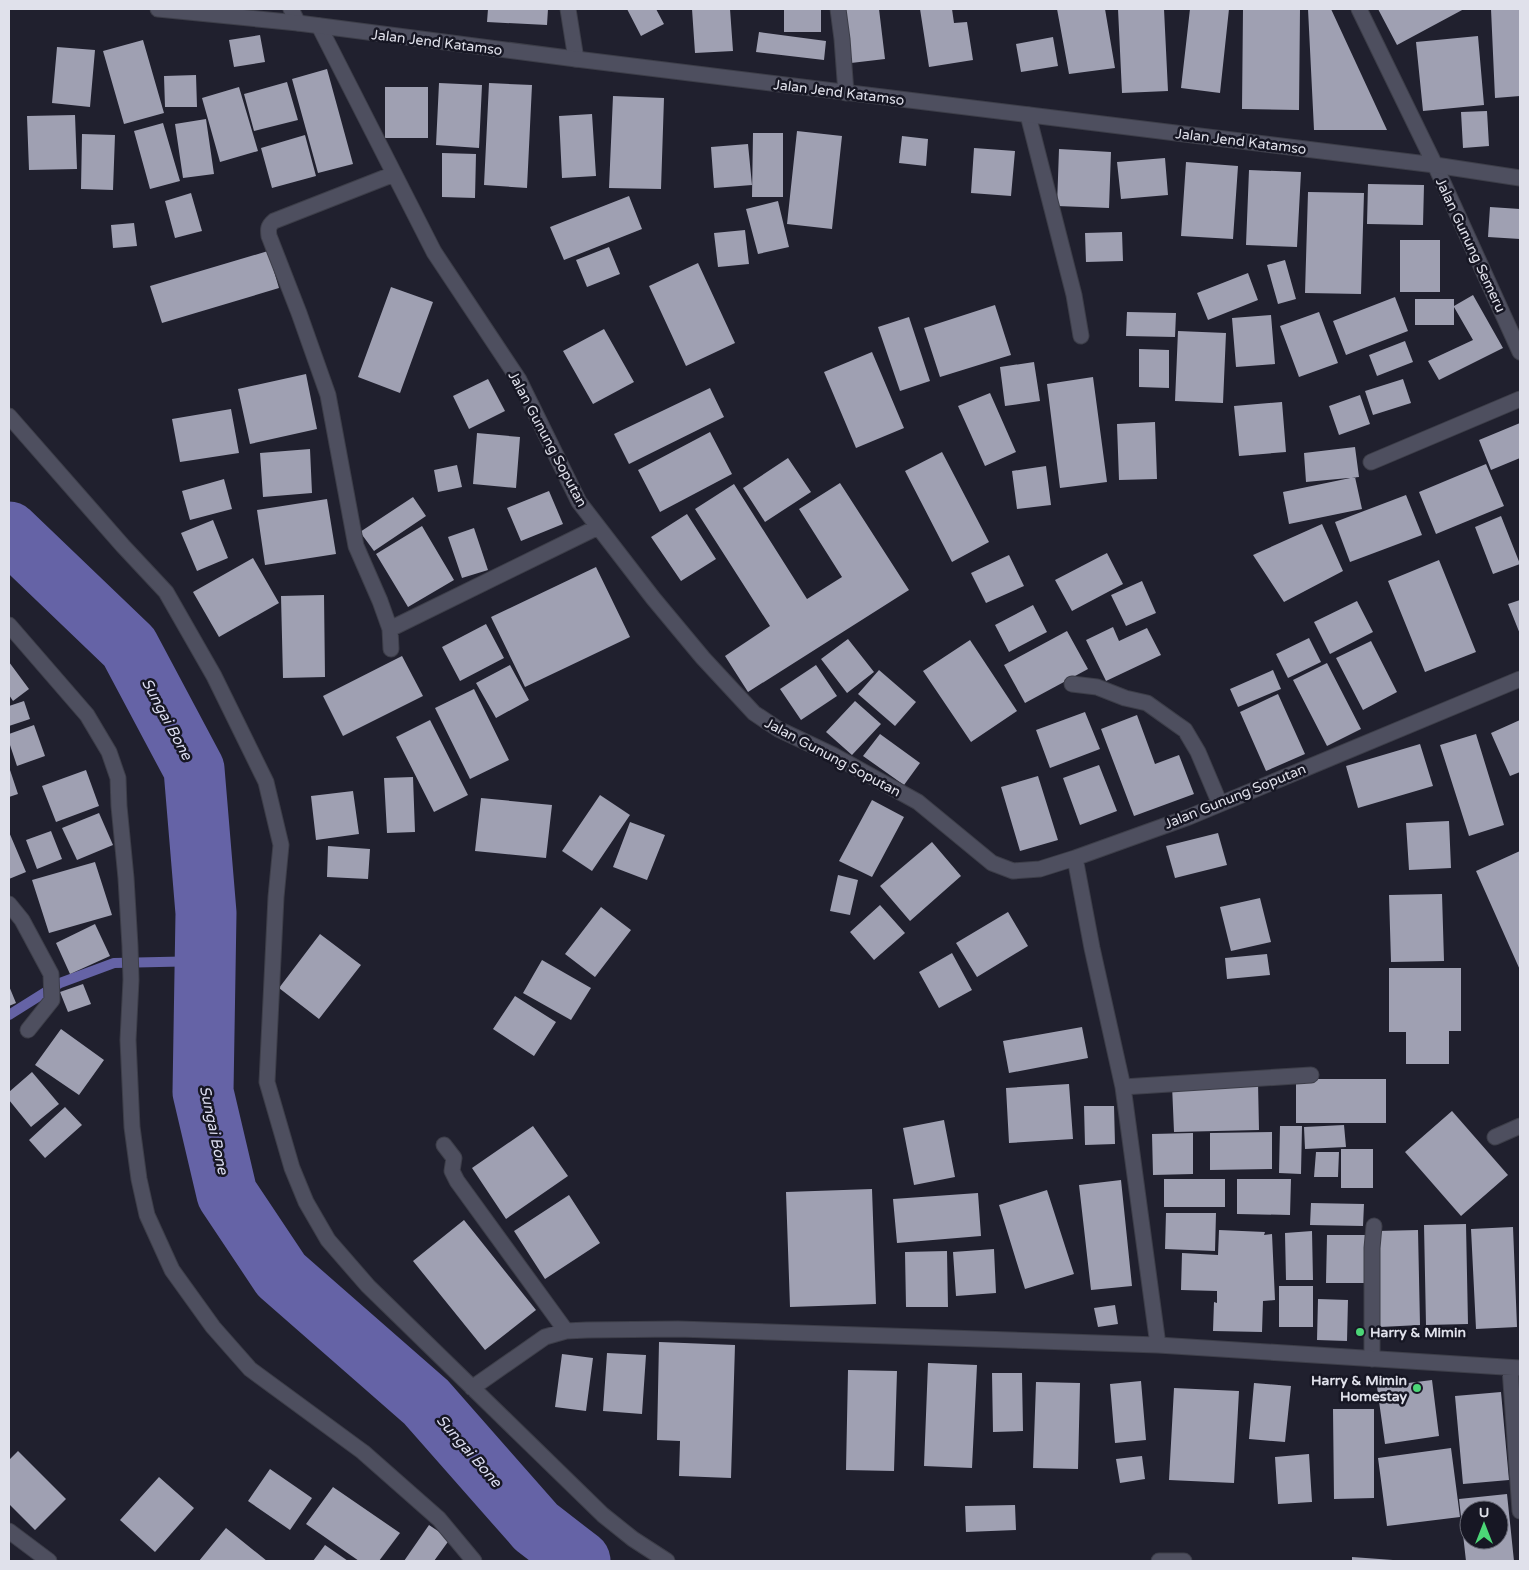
<svg xmlns="http://www.w3.org/2000/svg" width="1529" height="1570" font-family="'Varela Round',sans-serif">
<style>
.lines{fill:none;stroke-linecap:round;stroke-linejoin:round}
.stream{stroke:#6563a6;stroke-width:10}
.river{stroke:#6563a6;stroke-width:61}
.building{fill:#9fa0b2;fill-rule:evenodd}
.lane-casing{stroke:#3d3e49;stroke-width:17}
.street-casing{stroke:#3d3e49;stroke-width:17}
.secondary-casing{stroke:#3d3e49;stroke-width:17}
.lane{stroke:#4e4f5f;stroke-width:15}
.street{stroke:#4e4f5f;stroke-width:15}
.secondary{stroke:#4e4f5f;stroke-width:15}
.poi-dot{fill:#4cd677;stroke:#171724;stroke-width:2}
.labels{text-anchor:middle;stroke-width:5;stroke-linejoin:round;paint-order:stroke}
.street-label{font-size:14px;fill:#e0e1eb;stroke:#171724}
.poi-label{font-size:14px;font-weight:bold;fill:#e0e1eb;stroke:#171724;text-anchor:start}
.water-label{font-size:15px;font-style:italic;fill:#dddef2;stroke:#171724}
</style>
<rect width="100%" height="100%" fill="#20202e"/>
<g class="lines">
<path class="stream" d="M9,1015L60,983L114,963L205,961"/>
<path class="river" d="M9,532L129,647L194,769L206,913L203,1092L227,1194L281,1275L426,1402L536,1527L580,1561"/>
</g>
<path class="building" d="M488,9H548L547,25L487,22Z
M627,9H656L664,24L641,36Z
M692,9H730L733,51L695,53Z
M784,9H821V32H784Z
M844,9H879L885,59L851,63Z
M920,9H952L954,23L967,22L973,60L929,67Z
M1057,9H1105L1115,68L1069,74Z
M1118,9H1164L1168,91L1122,93Z
M1190,9H1229L1220,93L1181,88Z
M1243,9H1300L1299,110L1242,109Z
M1308,9H1331L1387,130H1314Z
M1378,9H1464L1397,45Z
M1491,9H1520V96L1495,98Z
M759,32L826,41L824,60L756,52Z
M260,35L265,62L234,67L229,40Z
M1478,36L1484,105L1423,111L1416,42Z
M1053,37L1058,66L1021,72L1016,44Z
M143,40L164,113L124,124L103,51Z
M57,47L95,50L90,107L52,103Z
M327,69L353,164L318,173L292,79Z
M196,75L197,107H165L164,76Z
M287,82L298,120L254,131L244,94Z
M439,83L482,85L479,148L436,145Z
M489,83L532,85L527,188L484,185Z
M239,87L258,151L220,162L202,98Z
M385,87H428V138H385Z
M613,96L664,98L661,189L609,188Z
M1487,111L1489,146L1463,148L1461,112Z
M592,114L596,176L562,178L559,116Z
M75,115L77,169L29,170L27,116Z
M206,119L214,174L183,178L175,124Z
M163,123L180,181L150,189L134,131Z
M797,131L842,136L832,229L787,224Z
M753,133H783V197H752Z
M82,134L115,135L113,190L81,189Z
M305,135L316,176L272,188L261,148Z
M902,136L928,139L926,166L899,163Z
M748,144L752,185L714,188L711,147Z
M974,148L1015,151L1011,196L971,193Z
M1059,149L1111,152L1109,208L1057,206Z
M442,153L476,154L475,198L442,197Z
M1165,158L1168,195L1121,199L1117,162Z
M1186,162L1238,166L1233,239L1181,236Z
M1249,170L1301,172L1297,247L1246,245Z
M1368,184L1424,185L1423,225L1367,224Z
M1308,192L1364,193L1361,294L1305,293Z
M191,193L202,231L175,238L165,201Z
M629,196L642,229L564,260L550,227Z
M778,201L789,247L758,254L746,209Z
M1490,207L1520,209V239L1488,237Z
M134,223L137,246L113,248L111,225Z
M745,230L749,264L718,267L714,233Z
M1122,232L1123,261L1086,262L1085,233Z
M1400,240H1440V292H1400Z
M609,247L620,274L587,287L576,260Z
M268,251L279,288L162,323L150,286Z
M1285,260L1296,299L1278,304L1267,265Z
M698,263L735,343L686,366L649,286Z
M1248,273L1258,300L1208,320L1197,293Z
M391,287L433,302L400,393L358,377Z
M1473,295L1503,348L1439,380L1428,361L1473,340L1454,307V325H1415V299H1454V306Z
M1395,297L1408,331L1346,355L1333,321Z
M995,305L1011,355L940,377L924,328Z
M1127,312L1176,313L1175,337L1126,336Z
M1319,312L1338,363L1299,377L1280,326Z
M1271,315L1275,364L1236,367L1232,318Z
M909,317L930,381L900,391L878,327Z
M604,329L634,382L593,404L563,351Z
M1178,331L1226,333L1223,403L1175,401Z
M1405,341L1413,362L1377,376L1369,355Z
M1139,349L1169,350V388L1139,387Z
M872,352L904,428L856,448L824,372Z
M1034,362L1040,401L1005,406L1000,367Z
M306,374L317,429L250,444L238,389Z
M1093,377L1107,482L1060,488L1047,384Z
M488,379L505,411L469,429L453,396Z
M1403,379L1411,403L1373,415L1365,391Z
M710,388L724,417L629,464L614,434Z
M990,393L1016,452L985,466L958,406Z
M1360,395L1370,424L1339,435L1329,406Z
M1282,402L1286,452L1239,456L1234,406Z
M231,409L239,453L180,462L172,419Z
M1155,422L1157,479L1119,480L1117,424Z
M1520,423V458L1491,470L1479,440Z
M710,432L732,474L660,512L638,470Z
M477,433L520,437L516,488L473,484Z
M1355,447L1359,477L1306,482L1304,453Z
M310,449L312,493L263,497L260,453Z
M942,452L989,542L952,562L905,471Z
M788,458L811,492L765,522L743,488Z
M1486,464L1504,506L1436,534L1419,492Z
M457,465L462,487L438,492L434,470Z
M1046,466L1051,505L1017,509L1012,471Z
M1355,477L1362,509L1289,524L1283,492Z
M224,479L232,509L190,520L182,491Z
M840,483L909,590L748,692L725,656L770,626L695,509L734,484L807,599L842,577L799,509Z
M549,491L563,524L521,541L507,508Z
M1406,495L1422,535L1350,562L1335,522Z
M413,497L426,516L374,551L360,532Z
M327,499L336,554L265,565L257,510Z
M687,514L716,559L681,581L651,537Z
M1501,516L1520,564L1493,574L1475,527Z
M213,520L228,558L197,571L181,533Z
M1322,524L1343,571L1284,602L1253,555Z
M422,526L454,580L408,607L376,554Z
M474,528L488,570L462,578L448,537Z
M1107,553L1123,584L1072,611L1055,580Z
M1009,555L1024,586L986,603L971,573Z
M253,558L279,603L219,637L193,592Z
M1439,560L1476,652L1425,672L1388,581Z
M596,567L630,637L525,687L491,617Z
M1142,581L1156,613L1126,626L1111,595Z
M324,595L325,677L283,678L281,596Z
M1520,600V634L1508,604Z
M1357,601L1373,632L1330,654L1314,622Z
M1033,605L1047,632L1009,652L995,625Z
M486,624L504,658L460,681L442,647Z
M1113,627L1119,641L1147,628L1161,655L1106,681L1086,640Z
M1067,631L1088,669L1025,703L1004,665Z
M1309,638L1321,662L1288,678L1276,654Z
M848,639L874,672L847,693L821,659Z
M970,640L1017,711L971,742L923,671Z
M1371,641L1397,692L1363,710L1336,658Z
M402,656L423,696L343,736L323,696Z
M9,662L29,689L13,701L9,695Z
M1327,663L1361,729L1327,746L1293,680Z
M510,665L529,700L496,718L476,683Z
M816,665L837,696L801,720L780,689Z
M879,670L916,702L895,726L858,694Z
M1273,670L1281,689L1238,707L1230,689Z
M474,689L509,760L470,779L435,708Z
M1278,694L1305,754L1266,771L1240,712Z
M24,701L30,719L9,726V706Z
M855,701L881,724L852,755L826,732Z
M1085,712L1100,749L1050,768L1036,730Z
M1137,715L1155,764L1179,755L1194,794L1134,816L1101,729Z
M430,720L468,795L434,812L396,737Z
M1520,720V772L1510,776L1491,733Z
M34,725L45,756L17,766L9,742V734Z
M880,734L920,763L904,785L863,756Z
M1476,734L1504,825L1469,836L1440,745Z
M1420,744L1433,786L1358,808L1346,766Z
M1099,765L1117,811L1080,825L1063,778Z
M9,767L18,794L9,797Z
M86,770L99,806L56,822L42,786Z
M1038,776L1058,840L1020,851L1001,787Z
M413,777L415,832L387,833L384,778Z
M353,791L359,834L316,840L311,796Z
M600,795L630,815L592,871L562,851Z
M481,798L552,805L546,858L475,851Z
M872,800L904,817L872,877L839,861Z
M99,813L113,845L77,860L62,828Z
M1449,821L1451,868L1409,870L1406,823Z
M630,822L665,835L647,880L613,867Z
M51,831L62,859L37,869L26,840Z
M9,832L26,872L9,879Z
M1218,833L1227,865L1175,878L1166,846Z
M932,842L961,876L910,921L880,886Z
M328,846L370,849L368,879L327,877Z
M1520,851V970L1476,871Z
M95,862L112,915L49,933L32,880Z
M838,875L858,880L850,915L830,911Z
M1442,894L1444,961L1391,962L1389,895Z
M1260,898L1271,942L1231,951L1220,907Z
M880,905L905,933L874,960L850,932Z
M601,907L631,930L595,977L565,954Z
M1008,912L1028,946L977,977L956,943Z
M95,924L110,956L70,974L56,943Z
M320,934L361,965L319,1019L279,988Z
M952,953L972,990L939,1008L919,972Z
M1267,954L1270,975L1227,979L1225,958Z
M542,960L591,988L571,1020L523,993Z
M1389,968H1461V1031H1449V1064H1406V1032H1389Z
M83,984L91,1004L68,1012L60,992Z
M9,986L16,1003L9,1006Z
M515,996L556,1022L534,1056L493,1029Z
M1082,1027L1088,1058L1009,1073L1003,1041Z
M61,1029L104,1060L79,1095L35,1065Z
M32,1072L59,1104L31,1127L9,1100V1092Z
M1296,1079H1386V1123H1296Z
M1258,1082L1259,1130L1174,1132L1172,1085Z
M1069,1084L1073,1139L1009,1143L1006,1088Z
M1084,1106H1114L1115,1144L1085,1145Z
M65,1107L82,1125L45,1158L29,1140Z
M1452,1111L1508,1175L1461,1216L1405,1152Z
M944,1120L955,1177L914,1185L903,1128Z
M1344,1125L1346,1147L1305,1149L1304,1127Z
M533,1126L568,1176L506,1219L472,1168Z
M1280,1126H1302L1301,1174L1279,1173Z
M1272,1132V1169L1210,1170V1133Z
M1193,1133V1174L1153,1175L1152,1134Z
M1341,1149H1373V1188H1341Z
M1316,1152H1339L1338,1177H1314Z
M1164,1179H1225V1207H1164Z
M1237,1179H1291L1290,1215L1237,1214Z
M1121,1180L1132,1286L1091,1290L1079,1185Z
M872,1189L876,1304L790,1307L786,1192Z
M1047,1190L1074,1274L1025,1289L999,1205Z
M978,1193L981,1236L897,1243L893,1199Z
M569,1195L600,1243L545,1279L514,1231Z
M1311,1203L1364,1204L1363,1226L1310,1225Z
M1166,1213H1216L1215,1251L1165,1249Z
M464,1220L536,1310L485,1350L413,1261Z
M1466,1224L1468,1324L1426,1325L1424,1225Z
M1513,1227L1517,1327L1476,1329L1471,1229Z
M1219,1230L1265,1232L1264,1235L1272,1234L1275,1300L1263,1301L1262,1332L1213,1331L1214,1302L1217,1303V1291L1181,1290L1182,1253L1218,1255Z
M1418,1230L1420,1325L1380,1327L1377,1231Z
M1312,1231L1313,1280H1286L1285,1233Z
M1327,1235H1366L1365,1283H1326Z
M994,1249L996,1293L956,1296L953,1252Z
M947,1251L948,1307H906L905,1252Z
M1279,1286H1313V1327H1279Z
M1318,1299L1348,1300L1347,1341L1317,1340Z
M1115,1305L1118,1324L1098,1327L1094,1308Z
M659,1342L735,1345L731,1478L679,1476L680,1441L657,1440Z
M607,1353L646,1355L642,1414L603,1411Z
M562,1354L593,1358L586,1411L555,1407Z
M928,1363L977,1365L972,1468L924,1466Z
M848,1370L897,1371L894,1471L846,1470Z
M992,1373H1022L1023,1431L993,1432Z
M1432,1380L1439,1436L1385,1444L1377,1387Z
M1141,1381L1146,1440L1115,1443L1110,1384Z
M1036,1382L1080,1383L1078,1469L1033,1468Z
M1254,1383L1291,1386L1285,1442L1249,1439Z
M1174,1388L1239,1391L1234,1483L1169,1480Z
M1501,1392L1509,1480L1463,1484L1455,1396Z
M1333,1409H1374V1498L1334,1499Z
M1451,1448L1460,1517L1387,1526L1378,1458Z
M18,1451L66,1499L35,1530L9,1504V1460Z
M1309,1454L1312,1502L1278,1504L1275,1457Z
M1142,1456L1145,1479L1120,1483L1116,1459Z
M270,1469L312,1498L290,1530L248,1501Z
M159,1477L194,1508L155,1552L120,1520Z
M333,1487L400,1533L379,1561H359L306,1524Z
M1507,1494L1514,1561H1466L1459,1499ZM1469,1510H1499V1540H1469Z
M1015,1505L1016,1530L966,1532L965,1506Z
M429,1525L450,1539L434,1561H404Z
M226,1528L267,1561H199Z
M325,1545L348,1561H313Z
M1352,1557L1393,1560V1561H1352Z"/>
<g class="lines">
<g class="lane-casing">
<path id="lane" d="M1028,115L1074,295L1081,336
M1371,462L1520,399
M1372,1359V1248L1374,1226"/>
</g>
<g class="street-casing">
<path id="street" d="M291,9L298,23
M568,9L576,59
M838,9L842,39L846,93
M319,26L434,252L519,380L579,502L653,598L703,658L754,713L778,729L833,755L918,802L992,863L1013,871L1040,869L1075,858L1189,817L1520,679
M1435,165L1520,352
M9,416L123,546L166,592L214,676L266,782L281,845L276,897L267,1082L292,1168L306,1202L328,1240L368,1286L603,1515L633,1539L667,1561
M9,625L87,715L109,752L118,778L119,806L126,878L130,946L131,980L128,1040L132,1127L139,1179L147,1215L172,1270L213,1327L250,1369L363,1452L439,1519L474,1561
M390,629L598,527
M391,649L390,629L380,601L356,546L328,395L299,313L269,236C268,229 268,226 274,221L394,174
M1072,684L1097,687L1125,698L1147,703L1175,723L1185,730L1198,752L1220,804
M1075,858L1092,948L1123,1087L1158,1345
M9,904L22,920L51,974L52,1000L28,1030
M1123,1087L1311,1075
M1495,1137L1520,1126
M444,1145L454,1158L452,1171L457,1181L566,1331
M1510,1368L1520,1511
M472,1388L545,1337L566,1331L587,1330L678,1329L1158,1345L1520,1368
M9,1531L49,1561
M1159,1561H1184"/>
</g>
<g class="secondary-casing">
<path id="secondary" d="M158,9L298,23L576,59L1435,165L1520,178
M1359,9L1435,165"/>
</g>
<use href="#lane" class="lane"/>
<use href="#street" class="street"/>
<use href="#secondary" class="secondary"/>
</g>
<g class="poi-dot">
<circle cx="1360" cy="1332" r="5"/>
<circle cx="1417" cy="1388" r="5"/>
</g>
<g class="labels">
<g class="street-label">
<text transform="translate(437 42) rotate(7)" y="5">Jalan Jend Katamso</text>
<text transform="translate(839 92) rotate(7)" y="5">Jalan Jend Katamso</text>
<text transform="translate(1241 141) rotate(7)" y="5">Jalan Jend Katamso</text>
<text transform="translate(1471 245) rotate(65)" y="5">Jalan Gunung Semeru</text>
<text transform="translate(548 439) rotate(62)" y="5">Jalan Gunung Soputan</text>
<text transform="translate(833 757) rotate(28)" y="5">Jalan Gunung Soputan</text>
<text transform="translate(1235 796) rotate(-22)" y="5">Jalan Gunung Soputan</text>
</g>
<g class="poi-label">
<text x="1370" y="1337">Harry &amp; Mimin</text>
<text x="1407" y="1385" text-anchor="end">Harry &amp; Mimin<tspan x="1407" dy="16">Homestay</tspan></text>
</g>
<g class="water-label">
<text transform="translate(167 719) rotate(62)" y="5">Sungai Bone</text>
<text transform="translate(214 1130) rotate(78)" y="5">Sungai Bone</text>
<text transform="translate(469 1451) rotate(49)" y="5">Sungai Bone</text>
</g>
</g>
<rect width="1529" height="1570" fill="none" stroke="#e0e1eb" stroke-width="20"/>
<g transform="translate(1484 1525)"><circle r="24" fill="#171724" stroke="#676874"/>
<path d="M0-4L9 19L0 12L-9 19Z" fill="#4cd677"/>
<text y="-8" font-size="14" font-weight="bold" text-anchor="middle" fill="#e0e1eb">U</text>
</g>
</svg>
